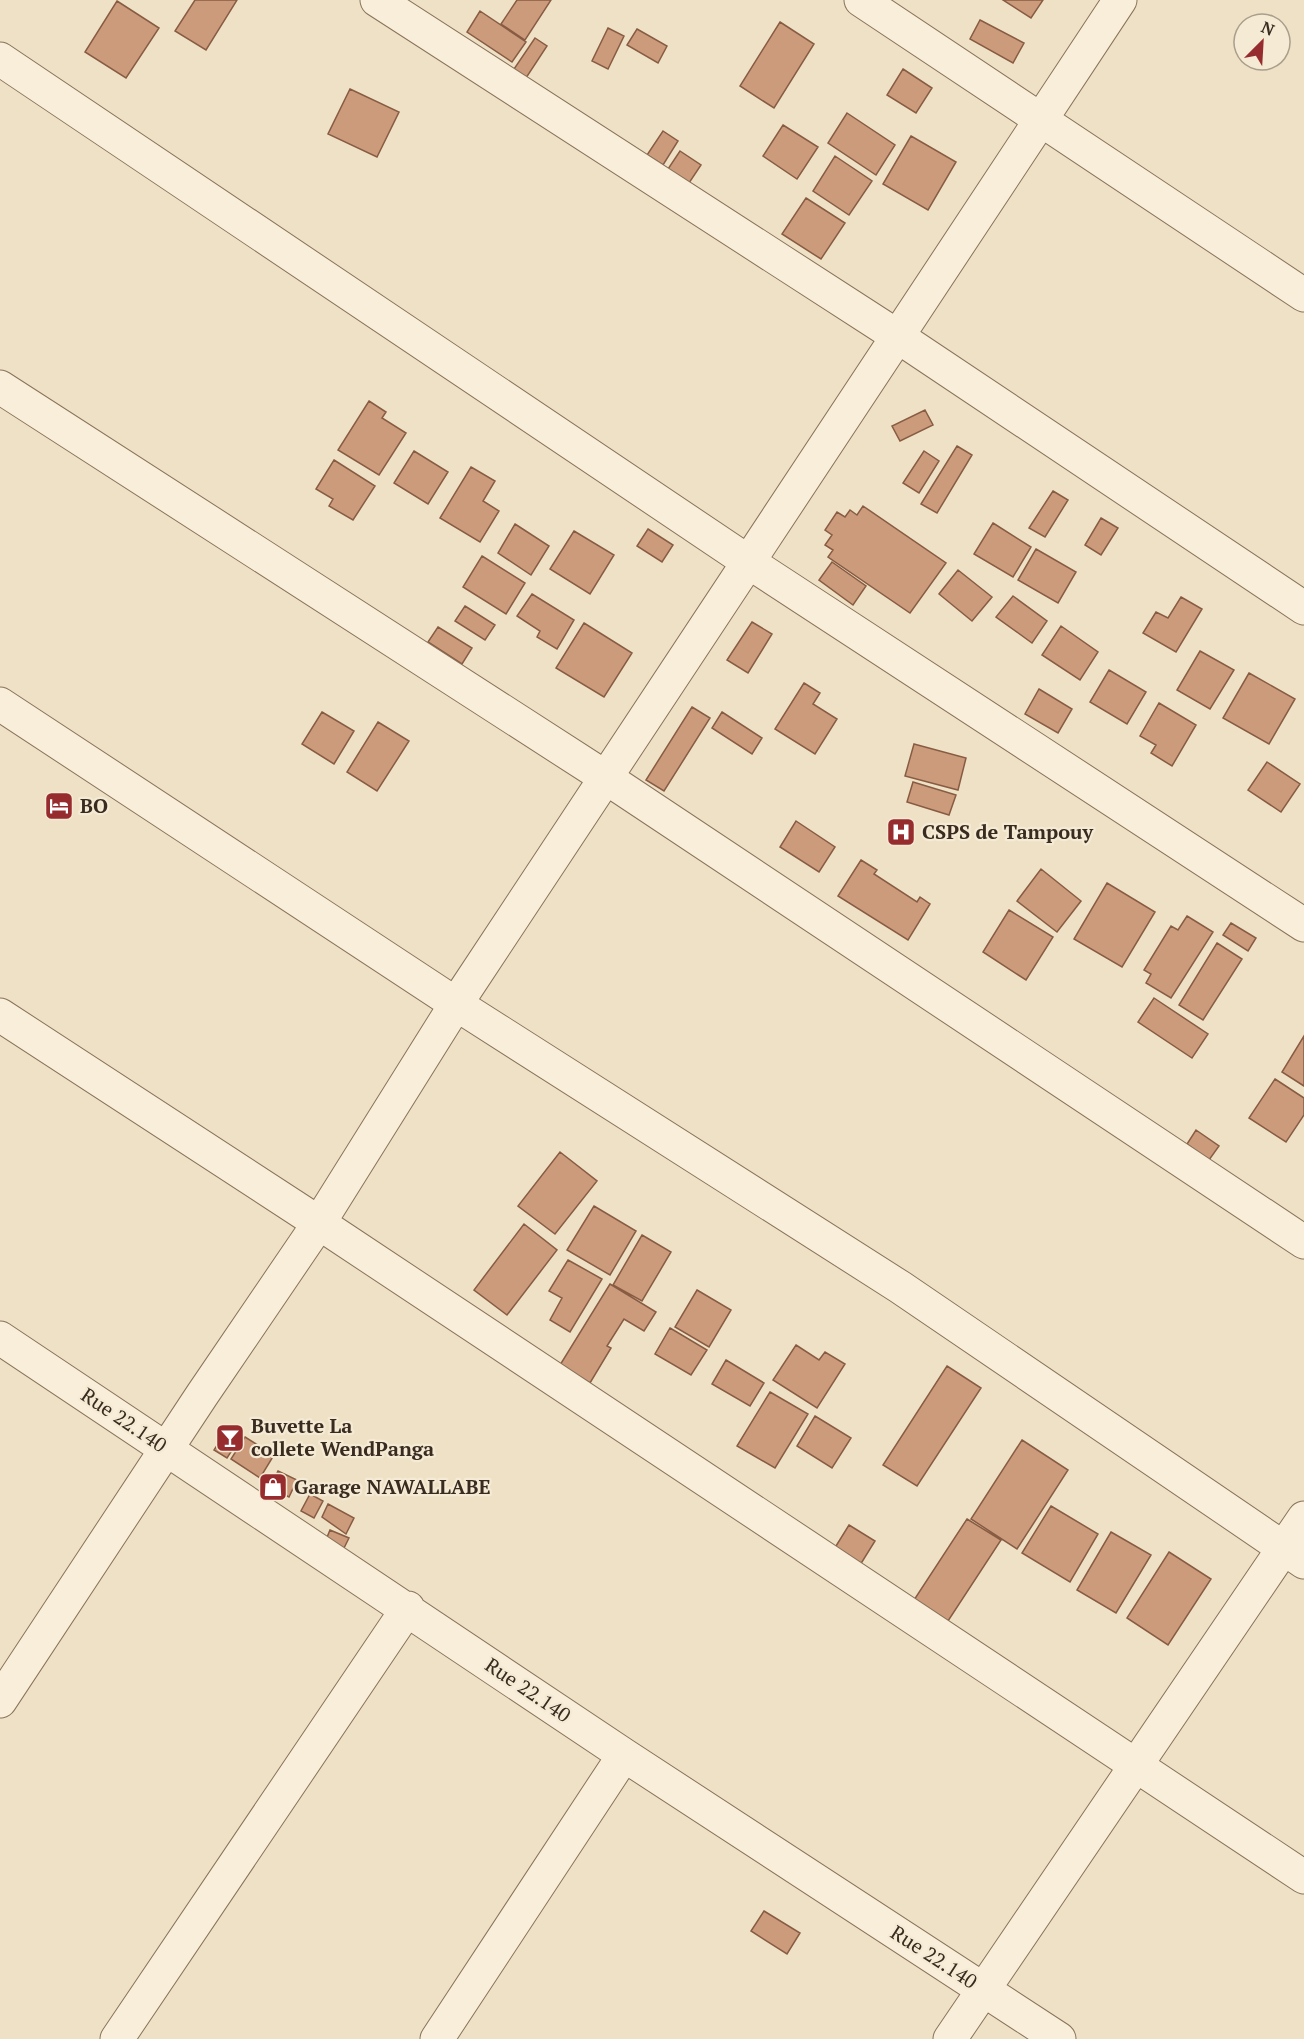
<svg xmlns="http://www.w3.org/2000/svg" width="1304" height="2039" font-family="'PT Serif',serif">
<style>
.building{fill:#cc9b7c;stroke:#885c42;stroke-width:1.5}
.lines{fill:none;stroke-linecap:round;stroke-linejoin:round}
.minor-casing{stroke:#89735b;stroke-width:35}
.minor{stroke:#f9eed9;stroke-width:33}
.labels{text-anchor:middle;stroke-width:4.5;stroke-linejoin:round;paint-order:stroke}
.poi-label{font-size:20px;font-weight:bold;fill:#392b1f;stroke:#f5ebd5;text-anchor:start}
.street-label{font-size:20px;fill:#392b1f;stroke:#f5ebd5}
</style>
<rect width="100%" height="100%" fill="#eee1c6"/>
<path class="building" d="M195,0H237L206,50L175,31Z
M517,0H551L525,40L501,24Z
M1003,0H1043L1031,18Z
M117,1L159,28L126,78L85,52Z
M480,11L526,42L512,62L467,32Z
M980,20L1024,43L1013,63L970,39Z
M780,22L814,44L774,108L740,86Z
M608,28L624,36L608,69L592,61Z
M637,29L667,46L658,63L627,45Z
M535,38L547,46L526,78L514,69Z
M903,69L932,88L916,113L887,95Z
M350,89L399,112L377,157L328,134Z
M847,113L895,145L876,175L828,143Z
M783,125L818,147L797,179L763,156Z
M663,131L678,141L663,165L647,155Z
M911,136L956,162L928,210L883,184Z
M680,151L701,165L689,183L668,169Z
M835,156L872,181L849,215L813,191Z
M806,198L845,223L821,259L782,234Z
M369,401L386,412L382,418L406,433L379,475L338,450Z
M925,410L933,425L900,441L892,426Z
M957,446L972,455L937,513L921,504Z
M414,451L448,472L428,504L394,483Z
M924,451L939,461L919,493L903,483Z
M334,460L375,486L353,520L329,506L333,499L316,489Z
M471,467L495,481L483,501L499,511L480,542L440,518Z
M1053,491L1068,500L1045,537L1029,528Z
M863,506L946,563L910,613L828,557L833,550L825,545L832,535L825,530L837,512L845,517L850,510L857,515Z
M1101,518L1118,528L1101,555L1085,545Z
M993,523L1031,547L1013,577L974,554Z
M515,524L549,546L531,575L498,553Z
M648,529L673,545L662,562L637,546Z
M574,531L614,555L590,594L550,569Z
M1036,549L1076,572L1058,603L1018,580Z
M482,556L525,583L506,614L463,587Z
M832,562L866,586L853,605L819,580Z
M958,570L992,597L972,621L939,594Z
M532,594L574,620L557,649L537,637L540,631L517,616Z
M1013,596L1047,621L1032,643L996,617Z
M1181,597L1202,609L1176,652L1143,633L1156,612L1168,618Z
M465,606L495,625L485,640L455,621Z
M752,622L772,634L748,673L727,660Z
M584,623L632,653L604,697L556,668Z
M1061,626L1098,652L1080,680L1042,655Z
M438,627L472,648L462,664L428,642Z
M1200,651L1234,670L1210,709L1177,690Z
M1109,670L1146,692L1127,724L1090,702Z
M1249,673L1295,699L1269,744L1223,718Z
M804,683L820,693L813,704L837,719L815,754L775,729Z
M1039,689L1072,709L1058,733L1025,714Z
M1159,703L1196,725L1172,766L1151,753L1156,745L1140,736Z
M692,707L710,718L664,791L646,780Z
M322,712L354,731L334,764L302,744Z
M722,712L762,738L752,754L712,728Z
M378,722L409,741L377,791L347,772Z
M914,744L966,758L958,790L905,776Z
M1267,762L1300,784L1281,812L1248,790Z
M913,782L956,795L949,815L907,802Z
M796,821L835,847L819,872L780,847Z
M861,860L877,870L874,874L917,902L920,897L930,904L908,940L838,896Z
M1041,869L1081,901L1057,932L1017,901Z
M1107,883L1155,912L1122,967L1074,939Z
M1009,910L1053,937L1026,980L983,952Z
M1187,916L1213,932L1171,998L1146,983L1151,974L1144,970L1171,926L1178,930Z
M1231,923L1256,938L1248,951L1223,935Z
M1217,943L1242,959L1203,1020L1179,1005Z
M1154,998L1208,1034L1192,1058L1138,1022Z
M1304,1036V1086L1282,1072Z
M1275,1079L1304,1098V1115L1286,1142L1249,1118Z
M1196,1130L1219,1146L1209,1160L1187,1144Z
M560,1152L597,1181L555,1234L518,1206Z
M594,1206L636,1231L610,1275L567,1250Z
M524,1224L557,1250L507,1315L474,1290Z
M642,1235L671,1252L642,1301L613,1285Z
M568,1260L602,1279L570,1332L550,1320L562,1298L549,1291Z
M610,1284L656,1312L644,1331L624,1319L607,1346L611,1348L590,1383L560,1365Z
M697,1290L731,1310L709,1347L675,1327Z
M670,1328L707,1350L691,1375L655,1354Z
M796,1345L819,1360L825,1352L845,1364L817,1408L773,1380Z
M726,1360L764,1383L750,1406L712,1384Z
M947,1366L981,1388L917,1486L883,1465Z
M770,1392L808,1414L775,1468L737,1446Z
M815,1416L851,1438L832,1468L797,1446Z
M227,1430L240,1438L227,1458L214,1450Z
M245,1437L274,1455L260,1478L231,1459Z
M1022,1440L1068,1470L1017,1549L971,1519Z
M278,1471L297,1480L289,1497L270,1488Z
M310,1494L323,1501L314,1518L301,1511Z
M328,1504L354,1518L346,1534L322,1517Z
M1051,1506L1098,1534L1070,1582L1022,1553Z
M967,1519L1001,1540L948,1621L914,1600Z
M849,1525L875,1541L857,1570L831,1554Z
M330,1530L349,1538L343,1550L325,1542Z
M1111,1532L1151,1555L1116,1613L1077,1590Z
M1169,1552L1211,1579L1168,1645L1127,1618Z
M764,1911L800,1933L787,1954L751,1931Z"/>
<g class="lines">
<g class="minor-casing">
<path id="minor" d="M377,0L897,336L1304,608
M861,0L1304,295
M0,59L747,561L1304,925
M0,387L605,777L1304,1242
M0,704L456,1004L900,1287L1304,1562
M0,1015L319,1223L1304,1877
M0,1338L624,1755L1059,2039
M0,1701L202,1395L319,1223L456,1004L1120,0
M117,2039L408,1608
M437,2039L624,1755
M950,2039L1304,1518"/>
</g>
<use href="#minor" class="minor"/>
</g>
<defs>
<g id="hotel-square" transform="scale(1.5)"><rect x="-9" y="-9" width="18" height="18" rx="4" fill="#972c2f" stroke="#f5ebd5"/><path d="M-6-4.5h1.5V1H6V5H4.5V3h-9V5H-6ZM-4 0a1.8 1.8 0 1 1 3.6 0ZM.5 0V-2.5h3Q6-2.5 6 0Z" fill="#fff"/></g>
<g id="hospital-square" transform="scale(1.5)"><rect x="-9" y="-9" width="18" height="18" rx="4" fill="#972c2f" stroke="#f5ebd5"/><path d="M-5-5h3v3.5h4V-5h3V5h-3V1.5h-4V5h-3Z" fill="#fff"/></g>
<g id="bar-square" transform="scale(1.5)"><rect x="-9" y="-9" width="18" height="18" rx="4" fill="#972c2f" stroke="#f5ebd5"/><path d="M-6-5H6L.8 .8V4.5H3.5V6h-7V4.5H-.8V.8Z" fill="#fff"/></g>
<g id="shop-square" transform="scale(1.5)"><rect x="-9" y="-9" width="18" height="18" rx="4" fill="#972c2f" stroke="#f5ebd5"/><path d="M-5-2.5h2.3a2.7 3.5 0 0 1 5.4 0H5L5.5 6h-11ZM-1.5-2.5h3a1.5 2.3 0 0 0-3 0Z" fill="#fff"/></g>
</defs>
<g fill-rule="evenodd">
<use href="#hotel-square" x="59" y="806"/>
<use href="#hospital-square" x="901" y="832"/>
<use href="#bar-square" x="230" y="1438"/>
<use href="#shop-square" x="273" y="1487"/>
</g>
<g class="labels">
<g class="poi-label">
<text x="80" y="813">BO</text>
<text x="922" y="839">CSPS de Tampouy</text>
<text x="251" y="1433">Buvette La<tspan x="251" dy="23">collete WendPanga</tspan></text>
<text x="294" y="1494">Garage NAWALLABE</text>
</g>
<g class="street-label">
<text transform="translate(124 1420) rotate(34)" y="7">Rue 22.140</text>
<text transform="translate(528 1690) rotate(34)" y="7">Rue 22.140</text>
<text transform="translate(934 1957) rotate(33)" y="7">Rue 22.140</text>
</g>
</g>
<g transform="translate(1262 42) rotate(24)"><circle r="28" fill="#f5ebd5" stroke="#aa9e8c" stroke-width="1.5"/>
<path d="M0-4.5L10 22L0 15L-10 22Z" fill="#972c2f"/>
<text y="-9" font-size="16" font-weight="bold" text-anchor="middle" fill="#392b1f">N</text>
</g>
</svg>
